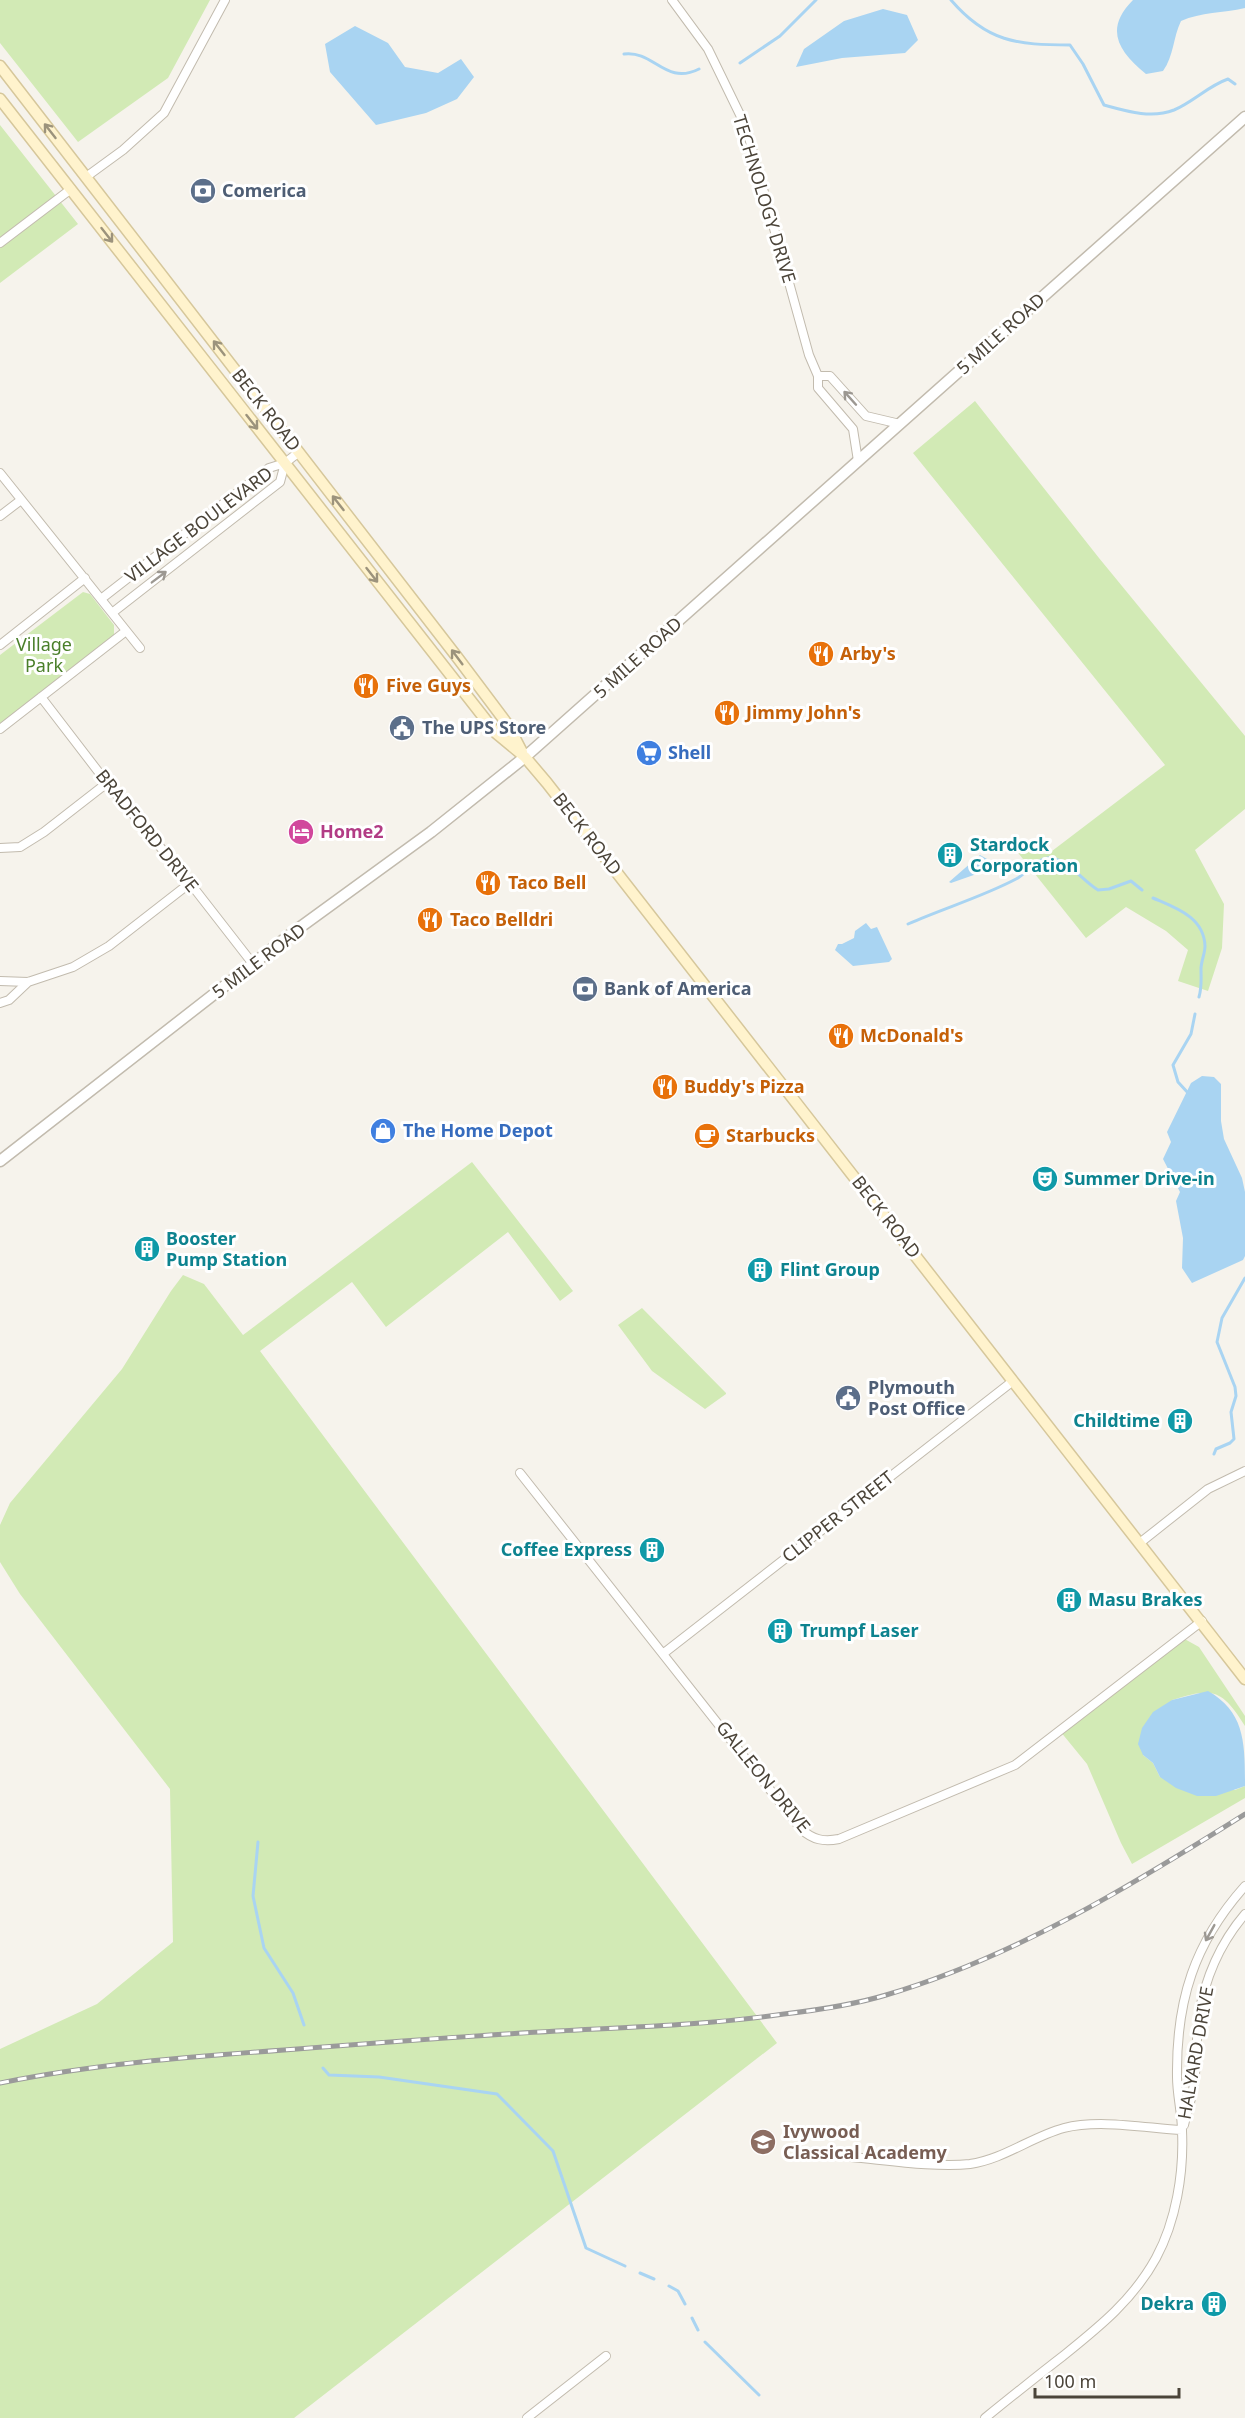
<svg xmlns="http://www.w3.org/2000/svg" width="1245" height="2418" font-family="'Noto Sans',sans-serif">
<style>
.green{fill:#d2eab5}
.water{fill:#a9d4f2}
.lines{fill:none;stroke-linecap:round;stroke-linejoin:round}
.stream{stroke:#a9d4f2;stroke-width:3}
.minor-casing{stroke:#c2bbae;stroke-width:10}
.tertiary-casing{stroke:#c2bbae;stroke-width:13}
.secondary-casing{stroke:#d6c79b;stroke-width:13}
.minor{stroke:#fff;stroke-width:8}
.tertiary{stroke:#fff;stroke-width:10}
.secondary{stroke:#fff3cd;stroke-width:10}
.rail-casing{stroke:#9a9a9a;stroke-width:5}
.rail{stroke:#fff;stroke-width:3;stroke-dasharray:9;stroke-linecap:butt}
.oneway{stroke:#9c937c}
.oneway2{stroke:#9c9892}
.labels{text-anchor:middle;stroke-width:6;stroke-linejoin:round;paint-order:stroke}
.service-label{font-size:18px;font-weight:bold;fill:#4e5e75;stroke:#fff;text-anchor:start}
.street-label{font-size:18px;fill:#4b4439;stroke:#fff}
.park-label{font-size:18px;fill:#4a7f2a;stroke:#fff}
.food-label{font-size:18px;font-weight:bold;fill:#c56008;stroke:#fff;text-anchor:start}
.shop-label{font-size:18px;font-weight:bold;fill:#366cbe;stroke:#fff;text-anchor:start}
.hotel-label{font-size:18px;font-weight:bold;fill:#b23c85;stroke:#fff;text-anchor:start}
.culture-label{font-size:18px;font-weight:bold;fill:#0d838f;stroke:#fff;text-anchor:start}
.education-label{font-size:18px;font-weight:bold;fill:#785e54;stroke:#fff;text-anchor:start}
</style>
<rect width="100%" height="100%" fill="#f6f3ec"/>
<path class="green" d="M0,0H210L168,78L78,142L0,43Z
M0,125L78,224L0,283Z
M975,401L1099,558L1245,736V809L1195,850L1224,904L1222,948L1208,991L1178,981L1188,950L1166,931L1126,907L1086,938L1011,844L1052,851L1165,765L913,453Z
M83,592L90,594L114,625V636L0,725V655Z
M472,1162L573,1291L560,1301L508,1232L386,1327L352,1282L260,1351L777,2043L294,2418H0V2049L97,2004L173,1942L170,1789L20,1594L0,1562V1525L10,1503L122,1369L171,1291L183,1275L204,1284L243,1335Z
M642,1308L726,1393V1394L705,1409L652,1371L618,1325Z
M1181,1637L1199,1647L1245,1716V1726C1222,1689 1213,1687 1172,1700L1143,1755L1153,1763L1160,1777L1235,1790L1245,1786V1798L1132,1864L1121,1843L1087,1764L1060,1731Z"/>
<path class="water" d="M1133,0H1245V8C1223,13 1201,12 1181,21C1173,37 1174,56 1163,71L1146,74C1118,51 1104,29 1133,0Z
M883,9L907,15L918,40L905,53L842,58L796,67L804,49L844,21Z
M355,26L388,43L405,67L438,73L461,59L474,77L457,99L426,113L376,125L330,72L325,44Z
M980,855L994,863L988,870L951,883L949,882Z
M866,923L871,929L877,927L892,959L889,962L853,966L835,950L838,944H842L854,938L855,931Z
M1202,1076L1214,1077L1221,1084V1121L1224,1139L1242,1178L1245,1192V1256L1243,1260L1192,1283L1182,1268L1183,1238L1176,1201L1180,1192L1163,1159L1171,1142L1167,1132L1191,1083Z
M1208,1691C1245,1712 1245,1743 1245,1786L1216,1796H1197L1176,1788L1160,1777L1153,1763L1143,1755L1138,1744L1142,1728L1153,1712L1172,1700Z"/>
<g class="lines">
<path class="stream" d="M951,0C987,42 1017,45 1070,45L1083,64L1104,105C1126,111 1151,119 1174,110C1193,102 1208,86 1228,79L1235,84
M624,54C654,50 665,86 699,69
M740,63L780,36L816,0
M1153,898C1176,908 1204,917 1205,946C1205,954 1201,961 1201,969C1201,979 1202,987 1199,997
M908,924C944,908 982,897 1016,879C1026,874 1039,856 1052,858C1070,862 1083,881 1098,890L1109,889L1131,881L1142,890
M1189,1094L1178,1082L1173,1065L1191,1034L1195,1014
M1214,1454L1216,1449L1230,1443L1234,1439L1231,1412L1236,1396L1235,1387L1217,1342L1222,1318L1245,1278
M258,1842L253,1896L264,1948L293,1993L304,2025
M323,2068L329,2075L379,2077L497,2094L553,2151L586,2248L625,2266
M640,2273L654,2279
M669,2286L678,2291L685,2304
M692,2318L698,2330
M705,2342L759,2395"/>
<g class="minor-casing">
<path id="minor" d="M672,0L708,49L746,127L809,355L818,376
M86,177L123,150L164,113L225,0
M0,243L71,189
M858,461L853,429L818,388V376H830L866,416L900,424
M0,473L140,648
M0,516L21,500
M101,599L269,468L285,463L299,452
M112,613L280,482L285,463
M0,645L85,578
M41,697L107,783L190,883L253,964
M0,729L126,631
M0,848L20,847L44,832L107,783
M0,981L28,982L73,967L109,946L190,883
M0,1003L9,1000L28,982
M520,1473L801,1829C813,1840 824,1842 839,1839L1015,1765L1202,1621
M1141,1542L1208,1489L1245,1471
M664,1653L1013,1381
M1184,2125C1187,2112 1192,2098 1194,2084C1197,2061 1196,2038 1199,2015C1205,1978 1221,1942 1245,1914
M851,2157C885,2160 937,2168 970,2164C1004,2159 1031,2137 1064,2128C1099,2119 1146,2128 1182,2130
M527,2418L606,2356
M985,2418C1011,2397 1037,2376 1063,2356C1099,2327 1133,2300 1156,2258C1176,2221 1184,2173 1182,2131C1182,2113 1177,2095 1177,2077C1176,2001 1194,1943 1245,1886"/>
</g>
<g class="tertiary-casing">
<path id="tertiary" d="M0,1161L295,931L431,832L525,757L1245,117"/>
</g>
<g class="secondary-casing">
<path id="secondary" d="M0,66L457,657L508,725L522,752
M0,99L496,733L525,757L547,783L1245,1679"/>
</g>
<use href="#minor" class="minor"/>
<use href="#tertiary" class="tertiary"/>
<use href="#secondary" class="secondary"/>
<g class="rail-casing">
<path id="rail" d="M0,2083C94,2064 188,2057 284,2050C375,2043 466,2036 557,2031C633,2027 708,2025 784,2014C818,2010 853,2005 886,1995C1015,1957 1132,1885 1245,1814"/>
</g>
<use href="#rail" class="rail"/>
</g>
<defs><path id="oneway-shaft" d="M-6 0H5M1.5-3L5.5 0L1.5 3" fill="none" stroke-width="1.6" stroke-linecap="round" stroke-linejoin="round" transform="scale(1.5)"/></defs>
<g class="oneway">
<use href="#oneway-shaft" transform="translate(50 131) rotate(-128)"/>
<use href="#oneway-shaft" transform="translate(107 235) rotate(52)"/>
<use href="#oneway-shaft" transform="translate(219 348) rotate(-128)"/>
<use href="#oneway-shaft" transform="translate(252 422) rotate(52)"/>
<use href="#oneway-shaft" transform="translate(338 503) rotate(-128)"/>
<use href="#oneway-shaft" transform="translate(372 575) rotate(52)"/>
<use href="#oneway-shaft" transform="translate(457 657) rotate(-127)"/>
</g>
<g class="oneway2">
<use href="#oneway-shaft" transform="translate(850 398) rotate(-132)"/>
<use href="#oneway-shaft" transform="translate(159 577) rotate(-37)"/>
<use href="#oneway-shaft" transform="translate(1210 1933) rotate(119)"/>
</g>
<defs>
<g id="bank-disc" transform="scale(1.35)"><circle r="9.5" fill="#5c6f8a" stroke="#fff"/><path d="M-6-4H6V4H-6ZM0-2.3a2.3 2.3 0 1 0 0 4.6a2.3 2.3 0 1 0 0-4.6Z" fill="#fff"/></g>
<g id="restaurant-disc" transform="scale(1.35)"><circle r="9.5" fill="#e8710a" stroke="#fff"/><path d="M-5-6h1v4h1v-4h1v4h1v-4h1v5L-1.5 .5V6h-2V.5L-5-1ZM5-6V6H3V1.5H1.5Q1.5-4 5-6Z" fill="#fff"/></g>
<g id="civic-disc" transform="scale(1.35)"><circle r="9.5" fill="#5c6f8a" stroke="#fff"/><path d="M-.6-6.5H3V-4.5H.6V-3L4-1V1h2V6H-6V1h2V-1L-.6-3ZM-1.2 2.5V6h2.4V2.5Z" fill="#fff"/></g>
<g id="supermarket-disc" transform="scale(1.35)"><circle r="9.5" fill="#3f7fe0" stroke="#fff"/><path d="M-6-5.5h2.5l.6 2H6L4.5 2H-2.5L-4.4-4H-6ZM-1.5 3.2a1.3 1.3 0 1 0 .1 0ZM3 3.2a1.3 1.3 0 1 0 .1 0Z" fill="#fff"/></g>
<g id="hotel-disc" transform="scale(1.35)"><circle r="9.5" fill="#d1479c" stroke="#fff"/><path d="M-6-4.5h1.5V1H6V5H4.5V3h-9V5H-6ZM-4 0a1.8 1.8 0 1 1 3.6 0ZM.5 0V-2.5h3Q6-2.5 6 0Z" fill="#fff"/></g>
<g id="building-disc" transform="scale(1.35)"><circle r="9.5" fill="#0f9aa8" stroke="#fff"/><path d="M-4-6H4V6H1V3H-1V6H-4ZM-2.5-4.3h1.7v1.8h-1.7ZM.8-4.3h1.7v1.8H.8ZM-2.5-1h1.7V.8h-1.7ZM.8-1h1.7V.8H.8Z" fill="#fff"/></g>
<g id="shop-disc" transform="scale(1.35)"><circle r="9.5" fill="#3f7fe0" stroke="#fff"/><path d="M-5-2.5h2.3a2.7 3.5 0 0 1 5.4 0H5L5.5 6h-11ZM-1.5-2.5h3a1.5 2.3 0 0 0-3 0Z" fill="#fff"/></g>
<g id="cafe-disc" transform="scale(1.35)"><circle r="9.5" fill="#e8710a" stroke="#fff"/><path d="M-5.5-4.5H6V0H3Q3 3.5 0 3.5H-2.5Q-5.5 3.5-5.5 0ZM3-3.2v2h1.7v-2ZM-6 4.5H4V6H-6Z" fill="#fff"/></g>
<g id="theatre-disc" transform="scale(1.35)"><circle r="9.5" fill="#0f9aa8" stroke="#fff"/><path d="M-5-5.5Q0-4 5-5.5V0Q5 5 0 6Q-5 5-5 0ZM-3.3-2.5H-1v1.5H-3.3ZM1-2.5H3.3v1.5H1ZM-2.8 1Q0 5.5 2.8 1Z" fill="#fff"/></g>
<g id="school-disc" transform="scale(1.35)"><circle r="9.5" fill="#8d6e63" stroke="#fff"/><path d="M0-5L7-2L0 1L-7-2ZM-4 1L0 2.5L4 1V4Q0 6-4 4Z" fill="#fff"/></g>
</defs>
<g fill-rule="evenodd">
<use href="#bank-disc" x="203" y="191"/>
<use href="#restaurant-disc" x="821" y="654"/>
<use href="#restaurant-disc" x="366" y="686"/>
<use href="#restaurant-disc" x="727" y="713"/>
<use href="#civic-disc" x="402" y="728"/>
<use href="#supermarket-disc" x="649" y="753"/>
<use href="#hotel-disc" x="301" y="832"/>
<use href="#building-disc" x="950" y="855"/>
<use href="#restaurant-disc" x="488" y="883"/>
<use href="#restaurant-disc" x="430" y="920"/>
<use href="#bank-disc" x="585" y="989"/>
<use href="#restaurant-disc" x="841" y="1036"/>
<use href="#restaurant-disc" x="665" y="1087"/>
<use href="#shop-disc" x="383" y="1131"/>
<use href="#cafe-disc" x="707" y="1136"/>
<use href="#theatre-disc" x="1045" y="1179"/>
<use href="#building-disc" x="147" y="1249"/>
<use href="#building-disc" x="760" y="1270"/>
<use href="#civic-disc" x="848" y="1398"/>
<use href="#building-disc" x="1180" y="1421"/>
<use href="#building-disc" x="652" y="1550"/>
<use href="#building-disc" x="1069" y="1600"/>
<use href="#building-disc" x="780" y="1631"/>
<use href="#school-disc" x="763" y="2142"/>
<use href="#building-disc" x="1214" y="2304"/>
</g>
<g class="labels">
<g class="service-label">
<text x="222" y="197">Comerica</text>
<text x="422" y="734">The UPS Store</text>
<text x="604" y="995">Bank of America</text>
<text x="868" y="1394">Plymouth<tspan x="868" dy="21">Post Office</tspan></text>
</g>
<g class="street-label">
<text transform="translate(764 199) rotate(73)" y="6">TECHNOLOGY DRIVE</text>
<text transform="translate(1001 334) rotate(-42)" y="6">5 MILE ROAD</text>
<text transform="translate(266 410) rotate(52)" y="6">BECK ROAD</text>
<text transform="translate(199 525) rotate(-37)" y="6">VILLAGE BOULEVARD</text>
<text transform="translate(638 658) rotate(-42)" y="6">5 MILE ROAD</text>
<text transform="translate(147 831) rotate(51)" y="6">BRADFORD DRIVE</text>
<text transform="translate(587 834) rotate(52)" y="6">BECK ROAD</text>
<text transform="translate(259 961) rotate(-37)" y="6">5 MILE ROAD</text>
<text transform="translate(886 1217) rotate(52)" y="6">BECK ROAD</text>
<text transform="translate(838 1517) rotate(-38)" y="6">CLIPPER STREET</text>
<text transform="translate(763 1777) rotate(51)" y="6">GALLEON DRIVE</text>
<text transform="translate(1196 2053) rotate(-80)" y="6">HALYARD DRIVE</text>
</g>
<g class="park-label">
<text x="44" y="651">Village<tspan x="44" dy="21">Park</tspan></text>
</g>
<g class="food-label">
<text x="840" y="660">Arby's</text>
<text x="386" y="692">Five Guys</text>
<text x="746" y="719">Jimmy John's</text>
<text x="508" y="889">Taco Bell</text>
<text x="450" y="926">Taco Belldri</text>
<text x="860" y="1042">McDonald's</text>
<text x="684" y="1093">Buddy's Pizza</text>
<text x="726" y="1142">Starbucks</text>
</g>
<g class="shop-label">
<text x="668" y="759">Shell</text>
<text x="403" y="1137">The Home Depot</text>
</g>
<g class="hotel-label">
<text x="320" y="838">Home2</text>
</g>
<g class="culture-label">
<text x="970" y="851">Stardock<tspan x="970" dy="21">Corporation</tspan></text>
<text x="1064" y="1185">Summer Drive-in</text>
<text x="166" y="1245">Booster<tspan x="166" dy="21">Pump Station</tspan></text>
<text x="780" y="1276">Flint Group</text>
<text x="1160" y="1427" text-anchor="end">Childtime</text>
<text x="632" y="1556" text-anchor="end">Coffee Express</text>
<text x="1088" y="1606">Masu Brakes</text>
<text x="800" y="1637">Trumpf Laser</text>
<text x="1194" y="2310" text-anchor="end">Dekra</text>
</g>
<g class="education-label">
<text x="783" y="2138">Ivywood<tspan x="783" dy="21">Classical Academy</tspan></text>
</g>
</g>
<path d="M1035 2388v9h144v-9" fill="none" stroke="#4b4439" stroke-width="3"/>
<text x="1044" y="2388" font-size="18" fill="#4b4439" stroke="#ffffff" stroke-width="4.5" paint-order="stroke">100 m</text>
</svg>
